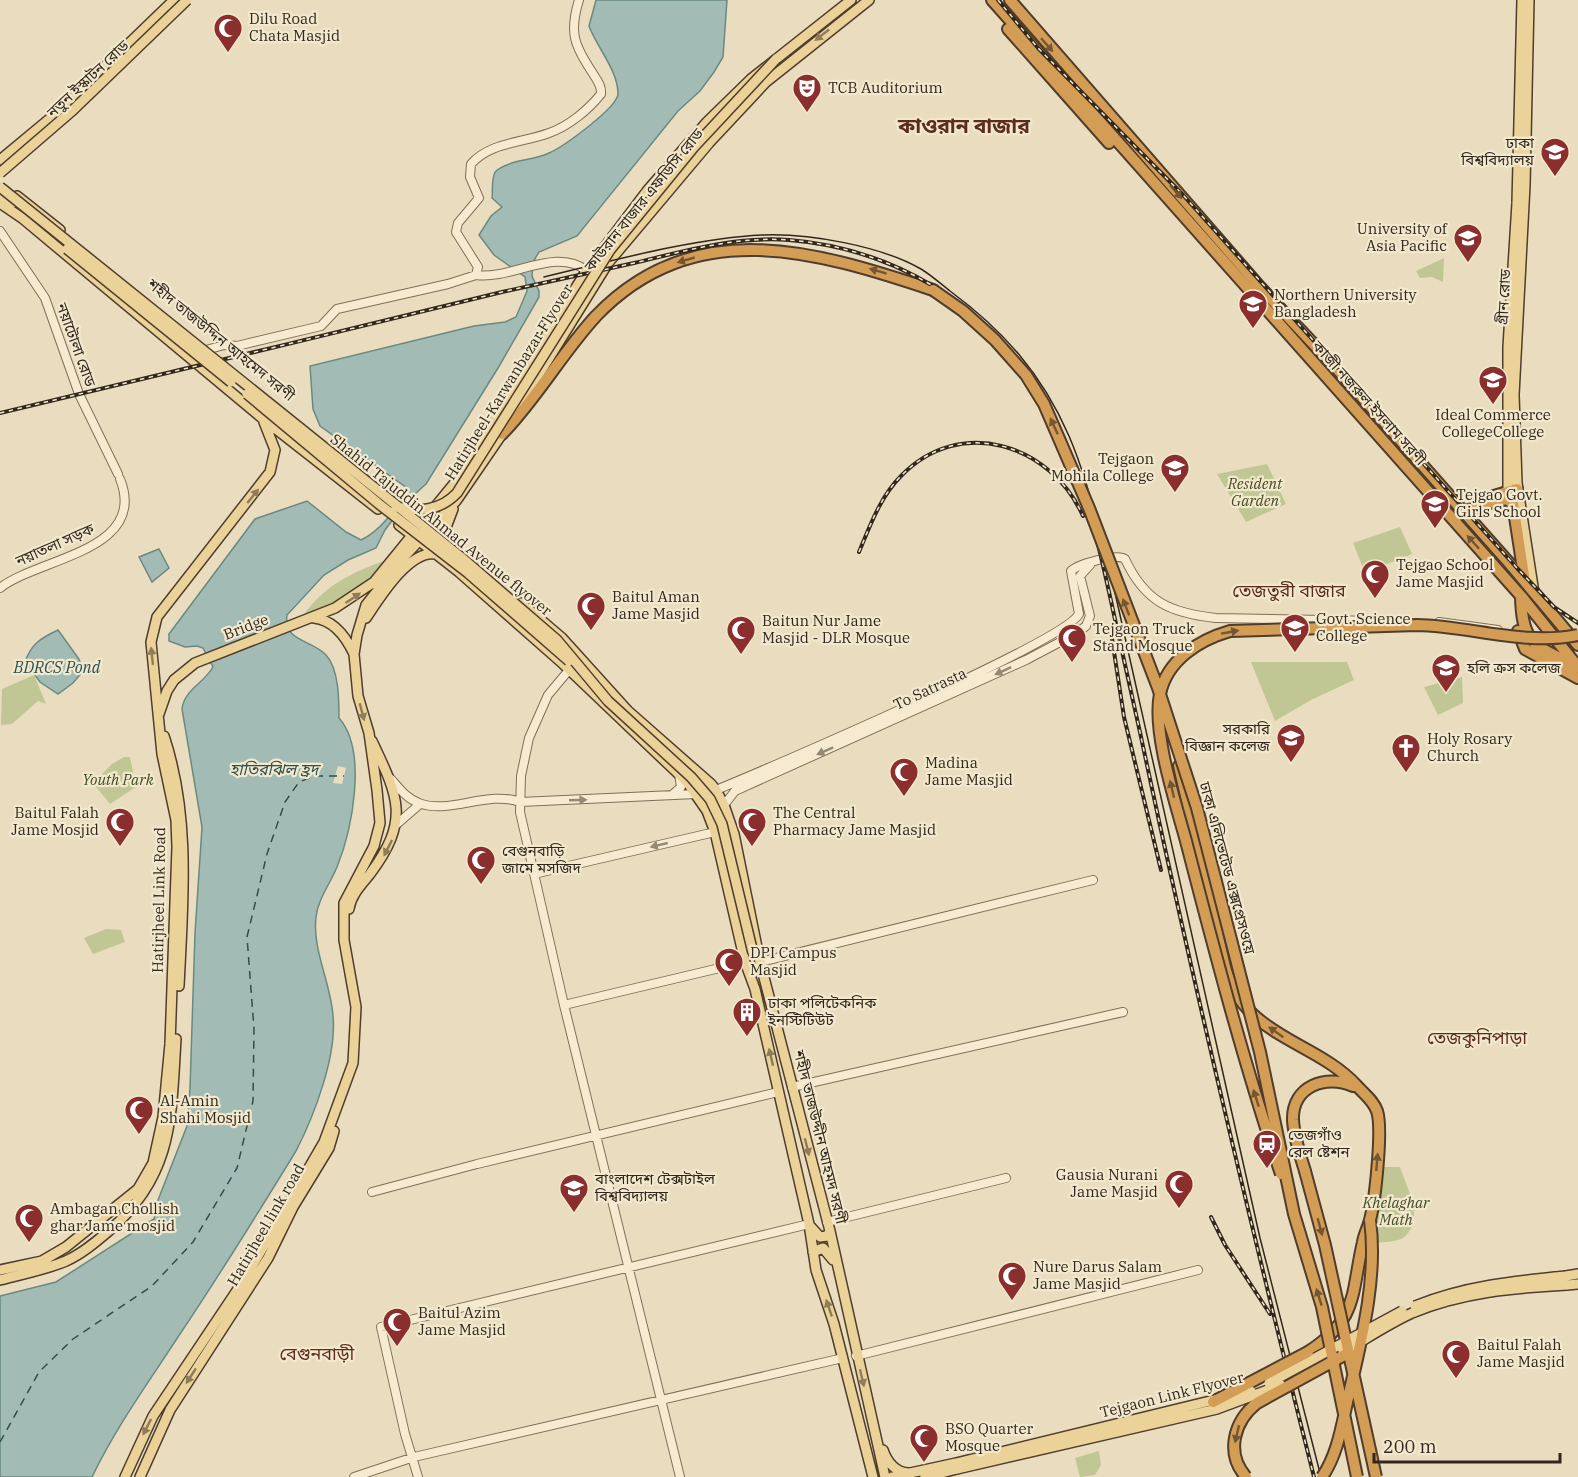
<svg xmlns="http://www.w3.org/2000/svg" width="1578" height="1477" font-family="'IBM Plex Serif','Noto Sans Bengali',serif">
<style>
.green{fill:#c0c794}
.water{fill:#a2bcb5;stroke:#6a8981;stroke-width:1.5}
.pier{fill:#eaddbf}
.lines{fill:none;stroke-linecap:round;stroke-linejoin:round}
.ferry{stroke:#2d504e;stroke-width:1.5;stroke-dasharray:8 6;stroke-linecap:butt}
.minor-casing{stroke:#816f59;stroke-width:10}
.major-casing{stroke:#4f3d2d;stroke-width:12}
.highway-casing{stroke:#4f3d2d;stroke-width:14}
.minor{stroke:#f6ebd1;stroke-width:8}
.major{stroke:#ebd299;stroke-width:9}
.highway{stroke:#d49d55;stroke-width:10}
.tram{stroke:#32271c;stroke-width:1.5}
.rail-casing{stroke:#32271c;stroke-width:4}
.rail{stroke:#f2e8ce;stroke-width:1.5;stroke-dasharray:4.5;stroke-linecap:butt}
.major-bridge-casing{stroke:#4f3d2d;stroke-width:12;stroke-linecap:butt}
.highway-bridge-casing{stroke:#4f3d2d;stroke-width:14;stroke-linecap:butt}
.major-bridge{stroke:#ebd299;stroke-width:9}
.highway-bridge{stroke:#d49d55;stroke-width:10}
.oneway{fill:#8e7c5a}
.oneway2{fill:#735633}
.oneway3{fill:#948976}
.labels{text-anchor:middle;stroke-width:4.5;stroke-linejoin:round;paint-order:stroke}
.poi-label{font-size:15px;fill:#32271c;stroke:#f2e8ce;text-anchor:start}
.street-label{font-size:15px;fill:#32271c;stroke:#f2e8ce}
.park-label{font-size:15px;font-style:italic;fill:#424d24;stroke:#f2e8ce}
.water-label{font-size:16px;font-style:italic;fill:#2d504e;stroke:#f2e8ce}
.quarter-label{font-size:18px;fill:#5b2c1f;stroke:#f2e8ce}
.district-label{font-size:21px;font-weight:bold;fill:#5b2c1f;stroke:#f2e8ce}
</style>
<rect width="100%" height="100%" fill="#eaddbf"/>
<path class="green" d="M1444,258L1443,282L1432,277L1420,278L1416,271Z
M1267,464L1286,504L1246,522L1217,474Z
M1400,527L1412,554L1365,573L1353,543Z
M387,560C363,588 337,603 303,616C323,586 354,571 387,560Z
M1251,662H1347L1354,680L1311,700L1275,721Z
M34,675L46,704L38,701L12,724L1,725L2,689Z
M1462,677L1463,703L1438,715L1424,687Z
M124,757H130L136,787L110,804L93,783L112,764Z
M106,929L121,930L125,942L93,954L84,938Z
M1381,1167H1400C1407,1188 1426,1221 1403,1238C1397,1242 1383,1242 1375,1243Z
M1099,1451L1101,1465L1095,1475L1080,1477L1075,1458Z"/>
<path class="water" d="M596,0H727L723,57L714,72L700,91L678,111L577,236L539,252L533,262L532,276L539,291V297L498,368L426,484L406,502L385,530L376,548L348,560L324,575L287,615C283,642 311,639 326,655C339,669 339,700 339,718C368,751 352,830 337,867C330,884 318,899 316,917C312,950 331,983 333,1016C337,1056 314,1116 296,1151C258,1213 219,1276 178,1337C148,1383 116,1427 92,1477H0V1296L56,1282L154,1219L158,1200L187,1126L190,1088L195,933L202,827L182,709C184,690 204,683 213,667L203,648L197,646L185,647L169,641V634L255,519L307,501L346,532L361,540C380,531 399,507 407,488L320,426L313,409L310,366L474,326L505,322L516,317L527,291L525,277L494,255L479,235L491,216L502,207L492,198C493,191 491,176 496,171C511,159 533,161 549,153C563,147 617,108 618,94C618,70 597,48 589,26Z
M159,549L169,568L152,582L139,557Z
M58,630L79,659L83,671L73,683L58,694L40,682L25,662C31,644 41,638 58,630Z"/>
<path class="pier" d="M338,766L346,768L342,784L333,783Z"/>
<g class="lines">
<path class="ferry" d="M0,1442L39,1372L73,1339L152,1286L193,1242L237,1168L253,1101L254,1029L247,937L267,854L285,802L299,782L315,776H344"/>
<g class="minor-casing">
<path id="minor" d="M0,231L45,298L79,394L118,474
M476,275C512,280 556,246 587,271
M206,350L224,345L237,346L321,326L337,309L448,284L476,275L478,267L456,232L458,223L479,198L470,177L471,164C490,142 523,143 549,133C569,126 588,110 601,94C602,85 596,79 592,72C574,45 569,32 579,0
M0,588C38,558 149,551 120,479
M1439,622L1498,630
M569,670L548,695L529,738L521,776L520,812L564,1005L680,1477
M391,779C399,788 407,799 419,803C448,815 488,790 520,802L696,794
M716,790C765,770 1064,642 1079,614L1071,571C1078,564 1117,553 1125,559C1145,602 1170,613 1216,618L1379,621
M672,795L681,787L679,774
M724,805L735,791L1026,660L1077,633L1086,626L1090,616L1080,576L1090,565
M397,824L420,804
M534,874L715,832
M760,962L1093,880
M564,1005L745,962
M792,1087L1123,1012
M372,1192L477,1164L778,1092
M827,1222L1006,1178
M856,1356L1198,1270
M354,1477L414,1457L843,1358
M418,1477L405,1434L381,1327L809,1224"/>
</g>
<g class="major-casing">
<path id="major" d="M1529,0L1525,185L1514,395L1517,483L1534,593
M0,160L59,111L174,0
M0,194L12,203
M17,196L60,230
M0,203L22,218L262,418L378,509
M1508,492V347L1517,203L1522,0
M399,525L459,572L560,661L687,782L707,811L715,832L745,962L755,989L809,1224L816,1270L834,1324L873,1477
M442,538L453,509
M521,603L562,638L628,711L711,784L716,790L707,796L704,802
M314,618C334,620 346,637 354,654
M366,618C379,599 409,549 436,554
M159,714L167,691L174,680L195,663L335,608L374,582L457,480L585,273L647,191L707,122L751,79L851,0
M164,736C191,817 183,902 179,986
M710,791L716,790L724,805L734,834L760,962L830,1231L885,1477
M349,909C351,895 361,885 370,874C410,820 399,798 372,741
M810,1226L820,1237L827,1236L830,1231
M813,1252L823,1248L833,1260
M0,1270L42,1261L66,1247L138,1189L153,1163L163,1117L170,1044L177,847L176,820L162,754L151,642L157,617L270,472L275,450L264,422
M1566,1276L1578,1274
M0,1280C22,1274 45,1270 66,1261C82,1254 97,1241 110,1230C174,1174 171,1117 176,1039
M1567,1285L1578,1284
M883,1450C887,1462 896,1473 909,1473
M125,1477L153,1416L244,1280L324,1142L353,1063L356,1007L344,940V903L374,846L380,823L377,790L369,733L358,696L354,654L357,635L366,605L405,556L456,501L502,434L608,263L709,143L766,82L869,0
M140,1477L170,1410L268,1258L293,1207L329,1148L334,1131
M892,1477L956,1463
M925,1477L957,1469"/>
</g>
<g class="highway-casing">
<path id="highway" d="M992,0L1521,596L1578,667
M1010,0L1260,287L1338,370L1510,564L1578,645
M1008,29L1109,143
M502,434C537,398 562,353 596,316C694,214 816,251 933,290
M1494,496L1517,489
M1464,512L1482,505L1507,499L1513,504L1525,582
M1521,596C1522,644 1534,645 1574,665
M1518,631L1525,649L1578,678
M1179,766L1225,967C1244,1038 1315,1040 1357,1086C1365,1095 1373,1100 1377,1111C1383,1129 1375,1201 1370,1220C1368,1228 1364,1235 1363,1242C1351,1293 1359,1319 1308,1352
M1305,1171C1300,1154 1294,1138 1293,1120C1292,1086 1326,1074 1353,1086"/>
</g>
<use href="#minor" class="minor"/>
<use href="#major" class="major"/>
<use href="#highway" class="highway"/>
<path class="tram" d="M544,277C611,261 695,238 762,235C809,233 881,246 921,269C931,275 941,284 950,291C1004,331 1042,374 1069,436C1087,478 1097,523 1109,566L1260,1238L1321,1477"/>
<g class="rail-casing">
<path id="rail" d="M998,0L1038,48L1184,196L1517,568L1554,607L1578,623
M0,413C167,373 335,333 502,292C546,282 590,273 634,263C685,251 736,236 789,240C891,248 985,303 1039,390C1082,459 1099,546 1116,624C1131,690 1145,755 1159,821C1207,1041 1259,1259 1314,1477
M859,552C870,526 880,497 901,476C960,415 1051,444 1083,516
M1111,632L1124,717L1161,870
M1211,1217L1225,1245L1270,1314"/>
</g>
<use href="#rail" class="rail"/>
<g class="major-bridge-casing">
<path id="major-bridge" d="M0,173L73,110L187,0
M0,187L462,558L557,640L608,701L691,777L710,799L722,824L753,953
M67,249L231,382
M247,394L379,504L468,573L569,661
M396,507C419,512 440,511 457,493L610,250L694,147L776,59
M1415,1306C1464,1286 1513,1281 1566,1276
M1343,1352C1366,1339 1388,1324 1412,1313C1462,1292 1514,1288 1567,1285
M1269,1383L1402,1311
M956,1463L1251,1391
M957,1469L1217,1409L1281,1385"/>
</g>
<g class="highway-bridge-casing">
<path id="highway-bridge" d="M933,290L963,311L995,340L1026,375L1044,404L1089,508L1158,688L1197,808L1260,1052L1294,1214L1322,1307L1357,1477
M1305,1171L1325,1245L1376,1477
M1281,1174C1244,1064 1215,953 1186,841C1176,804 1152,732 1160,694C1167,660 1199,640 1230,631L1417,625C1470,626 1525,646 1578,635
M1213,1402L1308,1352
M1246,1477C1225,1453 1234,1421 1257,1403L1348,1353
M1322,1477C1338,1454 1342,1424 1348,1398C1361,1342 1378,1278 1370,1220"/>
</g>
<use href="#major-bridge" class="major-bridge"/>
<use href="#highway-bridge" class="highway-bridge"/>
</g>
<defs><path id="oneway-solid" d="M-6-.8H1V-3.2L6.5 0L1 3.2V.8H-6Z" transform="scale(1.5)"/></defs>
<g class="oneway">
<use href="#oneway-solid" transform="translate(822 35) rotate(142)"/>
<use href="#oneway-solid" transform="translate(253 496) rotate(-51)"/>
<use href="#oneway-solid" transform="translate(353 598) rotate(-34)"/>
<use href="#oneway-solid" transform="translate(152 656) rotate(-96)"/>
<use href="#oneway-solid" transform="translate(362 712) rotate(75)"/>
<use href="#oneway-solid" transform="translate(388 848) rotate(117)"/>
<use href="#oneway-solid" transform="translate(771 1057) rotate(-103)"/>
<use href="#oneway-solid" transform="translate(807 1147) rotate(76)"/>
<use href="#oneway-solid" transform="translate(829 1308) rotate(-109)"/>
<use href="#oneway-solid" transform="translate(191 1376) rotate(123)"/>
<use href="#oneway-solid" transform="translate(862 1378) rotate(77)"/>
<use href="#oneway-solid" transform="translate(147 1427) rotate(117)"/>
</g>
<g class="oneway2">
<use href="#oneway-solid" transform="translate(1047 45) rotate(49)"/>
<use href="#oneway-solid" transform="translate(1176 192) rotate(49)"/>
<use href="#oneway-solid" transform="translate(686 260) rotate(164)"/>
<use href="#oneway-solid" transform="translate(878 271) rotate(-163)"/>
<use href="#oneway-solid" transform="translate(1054 426) rotate(-115)"/>
<use href="#oneway-solid" transform="translate(1473 542) rotate(-132)"/>
<use href="#oneway-solid" transform="translate(1126 607) rotate(-111)"/>
<use href="#oneway-solid" transform="translate(1230 632) rotate(-10)"/>
<use href="#oneway-solid" transform="translate(1172 789) rotate(-103)"/>
<use href="#oneway-solid" transform="translate(1276 1032) rotate(-145)"/>
<use href="#oneway-solid" transform="translate(1256 1098) rotate(-108)"/>
<use href="#oneway-solid" transform="translate(1377 1162) rotate(-85)"/>
<use href="#oneway-solid" transform="translate(1320 1227) rotate(75)"/>
<use href="#oneway-solid" transform="translate(1319 1297) rotate(-107)"/>
<use href="#oneway-solid" transform="translate(1237 1434) rotate(103)"/>
</g>
<g class="oneway3">
<use href="#oneway-solid" transform="translate(1003 671) rotate(155)"/>
<use href="#oneway-solid" transform="translate(825 751) rotate(156)"/>
<use href="#oneway-solid" transform="translate(578 800) rotate(-2)"/>
<use href="#oneway-solid" transform="translate(659 845) rotate(167)"/>
</g>
<defs>
<g id="mosque-pin" transform="scale(1.5)"><path d="M0 17L-7.5 6A9.5 9.5 0 1 1 7.5 6Z" fill="#8b2e2e" stroke="#f2e8ce"/><path d="M3.5-4.9A6 6 0 1 0 3.5 4.9A5 5 0 1 1 3.5-4.9Z" fill="#fff"/></g>
<g id="theatre-pin" transform="scale(1.5)"><path d="M0 17L-7.5 6A9.5 9.5 0 1 1 7.5 6Z" fill="#8b2e2e" stroke="#f2e8ce"/><path d="M-5-5.5Q0-4 5-5.5V0Q5 5 0 6Q-5 5-5 0ZM-3.3-2.5H-1v1.5H-3.3ZM1-2.5H3.3v1.5H1ZM-2.8 1Q0 5.5 2.8 1Z" fill="#fff"/></g>
<g id="university-pin" transform="scale(1.5)"><path d="M0 17L-7.5 6A9.5 9.5 0 1 1 7.5 6Z" fill="#8b2e2e" stroke="#f2e8ce"/><path d="M0-5L7-2L0 1L-7-2ZM-4 1L0 2.5L4 1V4Q0 6-4 4Z" fill="#fff"/></g>
<g id="church-pin" transform="scale(1.5)"><path d="M0 17L-7.5 6A9.5 9.5 0 1 1 7.5 6Z" fill="#8b2e2e" stroke="#f2e8ce"/><path d="M-1.2-6h2.4v3.5h3.3v2.4h-3.3V6h-2.4V-.1h-3.3v-2.4h3.3Z" fill="#fff"/></g>
<g id="building-pin" transform="scale(1.5)"><path d="M0 17L-7.5 6A9.5 9.5 0 1 1 7.5 6Z" fill="#8b2e2e" stroke="#f2e8ce"/><path d="M-4-6H4V6H1V3H-1V6H-4ZM-2.5-4.3h1.7v1.8h-1.7ZM.8-4.3h1.7v1.8H.8ZM-2.5-1h1.7V.8h-1.7ZM.8-1h1.7V.8H.8Z" fill="#fff"/></g>
<g id="station-pin" transform="scale(1.5)"><path d="M0 17L-7.5 6A9.5 9.5 0 1 1 7.5 6Z" fill="#8b2e2e" stroke="#f2e8ce"/><path d="M-3-6H3Q5-6 5-4V2Q5 4 3 4L4.5 6H3L1.5 4h-3L-3 6H-4.5L-3 4Q-5 4-5 2V-4Q-5-6-3-6ZM-3.5-4v3h7v-3ZM-3.5 1v1.5H-2V1ZM2 1v1.5H3.5V1Z" fill="#fff"/></g>
</defs>
<g fill-rule="evenodd">
<use href="#mosque-pin" x="228" y="28"/>
<use href="#theatre-pin" x="807" y="88"/>
<use href="#university-pin" x="1555" y="152"/>
<use href="#university-pin" x="1468" y="238"/>
<use href="#university-pin" x="1253" y="304"/>
<use href="#university-pin" x="1493" y="380"/>
<use href="#university-pin" x="1175" y="468"/>
<use href="#university-pin" x="1435" y="504"/>
<use href="#mosque-pin" x="1375" y="574"/>
<use href="#mosque-pin" x="591" y="606"/>
<use href="#university-pin" x="1295" y="628"/>
<use href="#mosque-pin" x="741" y="630"/>
<use href="#mosque-pin" x="1072" y="638"/>
<use href="#university-pin" x="1446" y="668"/>
<use href="#university-pin" x="1291" y="738"/>
<use href="#church-pin" x="1406" y="748"/>
<use href="#mosque-pin" x="904" y="772"/>
<use href="#mosque-pin" x="120" y="822"/>
<use href="#mosque-pin" x="752" y="822"/>
<use href="#mosque-pin" x="481" y="860"/>
<use href="#mosque-pin" x="729" y="962"/>
<use href="#building-pin" x="747" y="1012"/>
<use href="#mosque-pin" x="139" y="1110"/>
<use href="#station-pin" x="1267" y="1144"/>
<use href="#mosque-pin" x="1179" y="1184"/>
<use href="#university-pin" x="574" y="1188"/>
<use href="#mosque-pin" x="29" y="1218"/>
<use href="#mosque-pin" x="1012" y="1276"/>
<use href="#mosque-pin" x="397" y="1322"/>
<use href="#mosque-pin" x="1456" y="1354"/>
<use href="#mosque-pin" x="924" y="1438"/>
</g>
<g class="labels">
<g class="poi-label">
<text x="249" y="24">Dilu Road<tspan x="249" dy="17">Chata Masjid</tspan></text>
<text x="828" y="93">TCB Auditorium</text>
<text x="1534" y="148" text-anchor="end">ঢাকা<tspan x="1534" dy="17">বিশ্ববিদ্যালয়</tspan></text>
<text x="1447" y="234" text-anchor="end">University of<tspan x="1447" dy="17">Asia Pacific</tspan></text>
<text x="1274" y="300">Northern University<tspan x="1274" dy="17">Bangladesh</tspan></text>
<text x="1493" y="420" text-anchor="middle">Ideal Commerce<tspan x="1493" dy="17">CollegeCollege</tspan></text>
<text x="1154" y="464" text-anchor="end">Tejgaon<tspan x="1154" dy="17">Mohila College</tspan></text>
<text x="1456" y="500">Tejgao Govt.<tspan x="1456" dy="17">Girls School</tspan></text>
<text x="1396" y="570">Tejgao School<tspan x="1396" dy="17">Jame Masjid</tspan></text>
<text x="612" y="602">Baitul Aman<tspan x="612" dy="17">Jame Masjid</tspan></text>
<text x="1316" y="624">Govt. Science<tspan x="1316" dy="17">College</tspan></text>
<text x="762" y="626">Baitun Nur Jame<tspan x="762" dy="17">Masjid - DLR Mosque</tspan></text>
<text x="1093" y="634">Tejgaon Truck<tspan x="1093" dy="17">Stand Mosque</tspan></text>
<text x="1467" y="673">হলি ক্রস কলেজ</text>
<text x="1270" y="734" text-anchor="end">সরকারি<tspan x="1270" dy="17">বিজ্ঞান কলেজ</tspan></text>
<text x="1427" y="744">Holy Rosary<tspan x="1427" dy="17">Church</tspan></text>
<text x="925" y="768">Madina<tspan x="925" dy="17">Jame Masjid</tspan></text>
<text x="99" y="818" text-anchor="end">Baitul Falah<tspan x="99" dy="17">Jame Mosjid</tspan></text>
<text x="773" y="818">The Central<tspan x="773" dy="17">Pharmacy Jame Masjid</tspan></text>
<text x="502" y="856">বেগুনবাড়ি<tspan x="502" dy="17">জামে মসজিদ</tspan></text>
<text x="750" y="958">DPI Campus<tspan x="750" dy="17">Masjid</tspan></text>
<text x="768" y="1008">ঢাকা পলিটেকনিক<tspan x="768" dy="17">ইনস্টিটিউট</tspan></text>
<text x="160" y="1106">Al-Amin<tspan x="160" dy="17">Shahi Mosjid</tspan></text>
<text x="1288" y="1140">তেজগাঁও<tspan x="1288" dy="17">রেল ষ্টেশন</tspan></text>
<text x="1158" y="1180" text-anchor="end">Gausia Nurani<tspan x="1158" dy="17">Jame Masjid</tspan></text>
<text x="595" y="1184">বাংলাদেশ টেক্সটাইল<tspan x="595" dy="17">বিশ্ববিদ্যালয়</tspan></text>
<text x="50" y="1214">Ambagan Chollish<tspan x="50" dy="17">ghar Jame mosjid</tspan></text>
<text x="1033" y="1272">Nure Darus Salam<tspan x="1033" dy="17">Jame Masjid</tspan></text>
<text x="418" y="1318">Baitul Azim<tspan x="418" dy="17">Jame Masjid</tspan></text>
<text x="1477" y="1350">Baitul Falah<tspan x="1477" dy="17">Jame Masjid</tspan></text>
<text x="945" y="1434">BSO Quarter<tspan x="945" dy="17">Mosque</tspan></text>
</g>
<g class="street-label">
<text transform="translate(88 79) rotate(-43)" y="5">নতুন ইস্কাটন রোড</text>
<text transform="translate(644 200) rotate(-51)" y="5">কাউরান বাজার এফডিসি রোড</text>
<text transform="translate(1504 297) rotate(-87)" y="5">গ্রীন রোড</text>
<text transform="translate(221 340) rotate(39)" y="5">শহীদ তাজউদ্দিন আহমেদ সরণী</text>
<text transform="translate(76 345) rotate(70)" y="5">নয়াটোলা রোড</text>
<text transform="translate(509 382) rotate(-58)" y="5">Hatirjheel-Karwanbazar Flyover</text>
<text transform="translate(1369 403) rotate(48)" y="5">কাজী নজরুল ইসলাম সরণী</text>
<text transform="translate(441 525) rotate(39)" y="5">Shahid Tajuddin Ahmad Avenue flyover</text>
<text transform="translate(55 545) rotate(-24)" y="5">নয়াতলা সড়ক</text>
<text transform="translate(246 627) rotate(-21)" y="5">Bridge</text>
<text transform="translate(930 689) rotate(-25)" y="5">To Satrasta</text>
<text transform="translate(1227 868) rotate(75)" y="5">ঢাকা এলিভেটেড এক্সপ্রেসওয়ে</text>
<text transform="translate(159 900) rotate(-89)" y="5">Hatirjheel Link Road</text>
<text transform="translate(820 1137) rotate(76)" y="5">শহীদ তাজউদ্দীন আহমদ সরণী</text>
<text transform="translate(266 1225) rotate(-60)" y="5">Hatirjheel link road</text>
<text transform="translate(1172 1395) rotate(-14)" y="5">Tejgaon Link Flyover</text>
</g>
<g class="park-label">
<text x="1255" y="489">Resident<tspan x="1255" dy="17">Garden</tspan></text>
<text x="118" y="785">Youth Park</text>
<text x="1396" y="1208">Khelaghar<tspan x="1396" dy="17">Math</tspan></text>
</g>
<g class="water-label">
<text x="57" y="673">BDRCS Pond</text>
<text x="274" y="775">হাতিরঝিল হ্রদ</text>
</g>
<g class="quarter-label">
<text x="1289" y="597">তেজতুরী বাজার</text>
<text x="1477" y="1044">তেজকুনিপাড়া</text>
<text x="317" y="1360">বেগুনবাড়ী</text>
</g>
<g class="district-label">
<text x="964" y="133">কাওরান বাজার</text>
</g>
</g>
<path d="M1374 1453v9h186v-9" fill="none" stroke="#32271c" stroke-width="3"/>
<text x="1383" y="1453" font-size="18" fill="#32271c" stroke="#f2e8ce" stroke-width="4.5" paint-order="stroke">200 m</text>
</svg>
